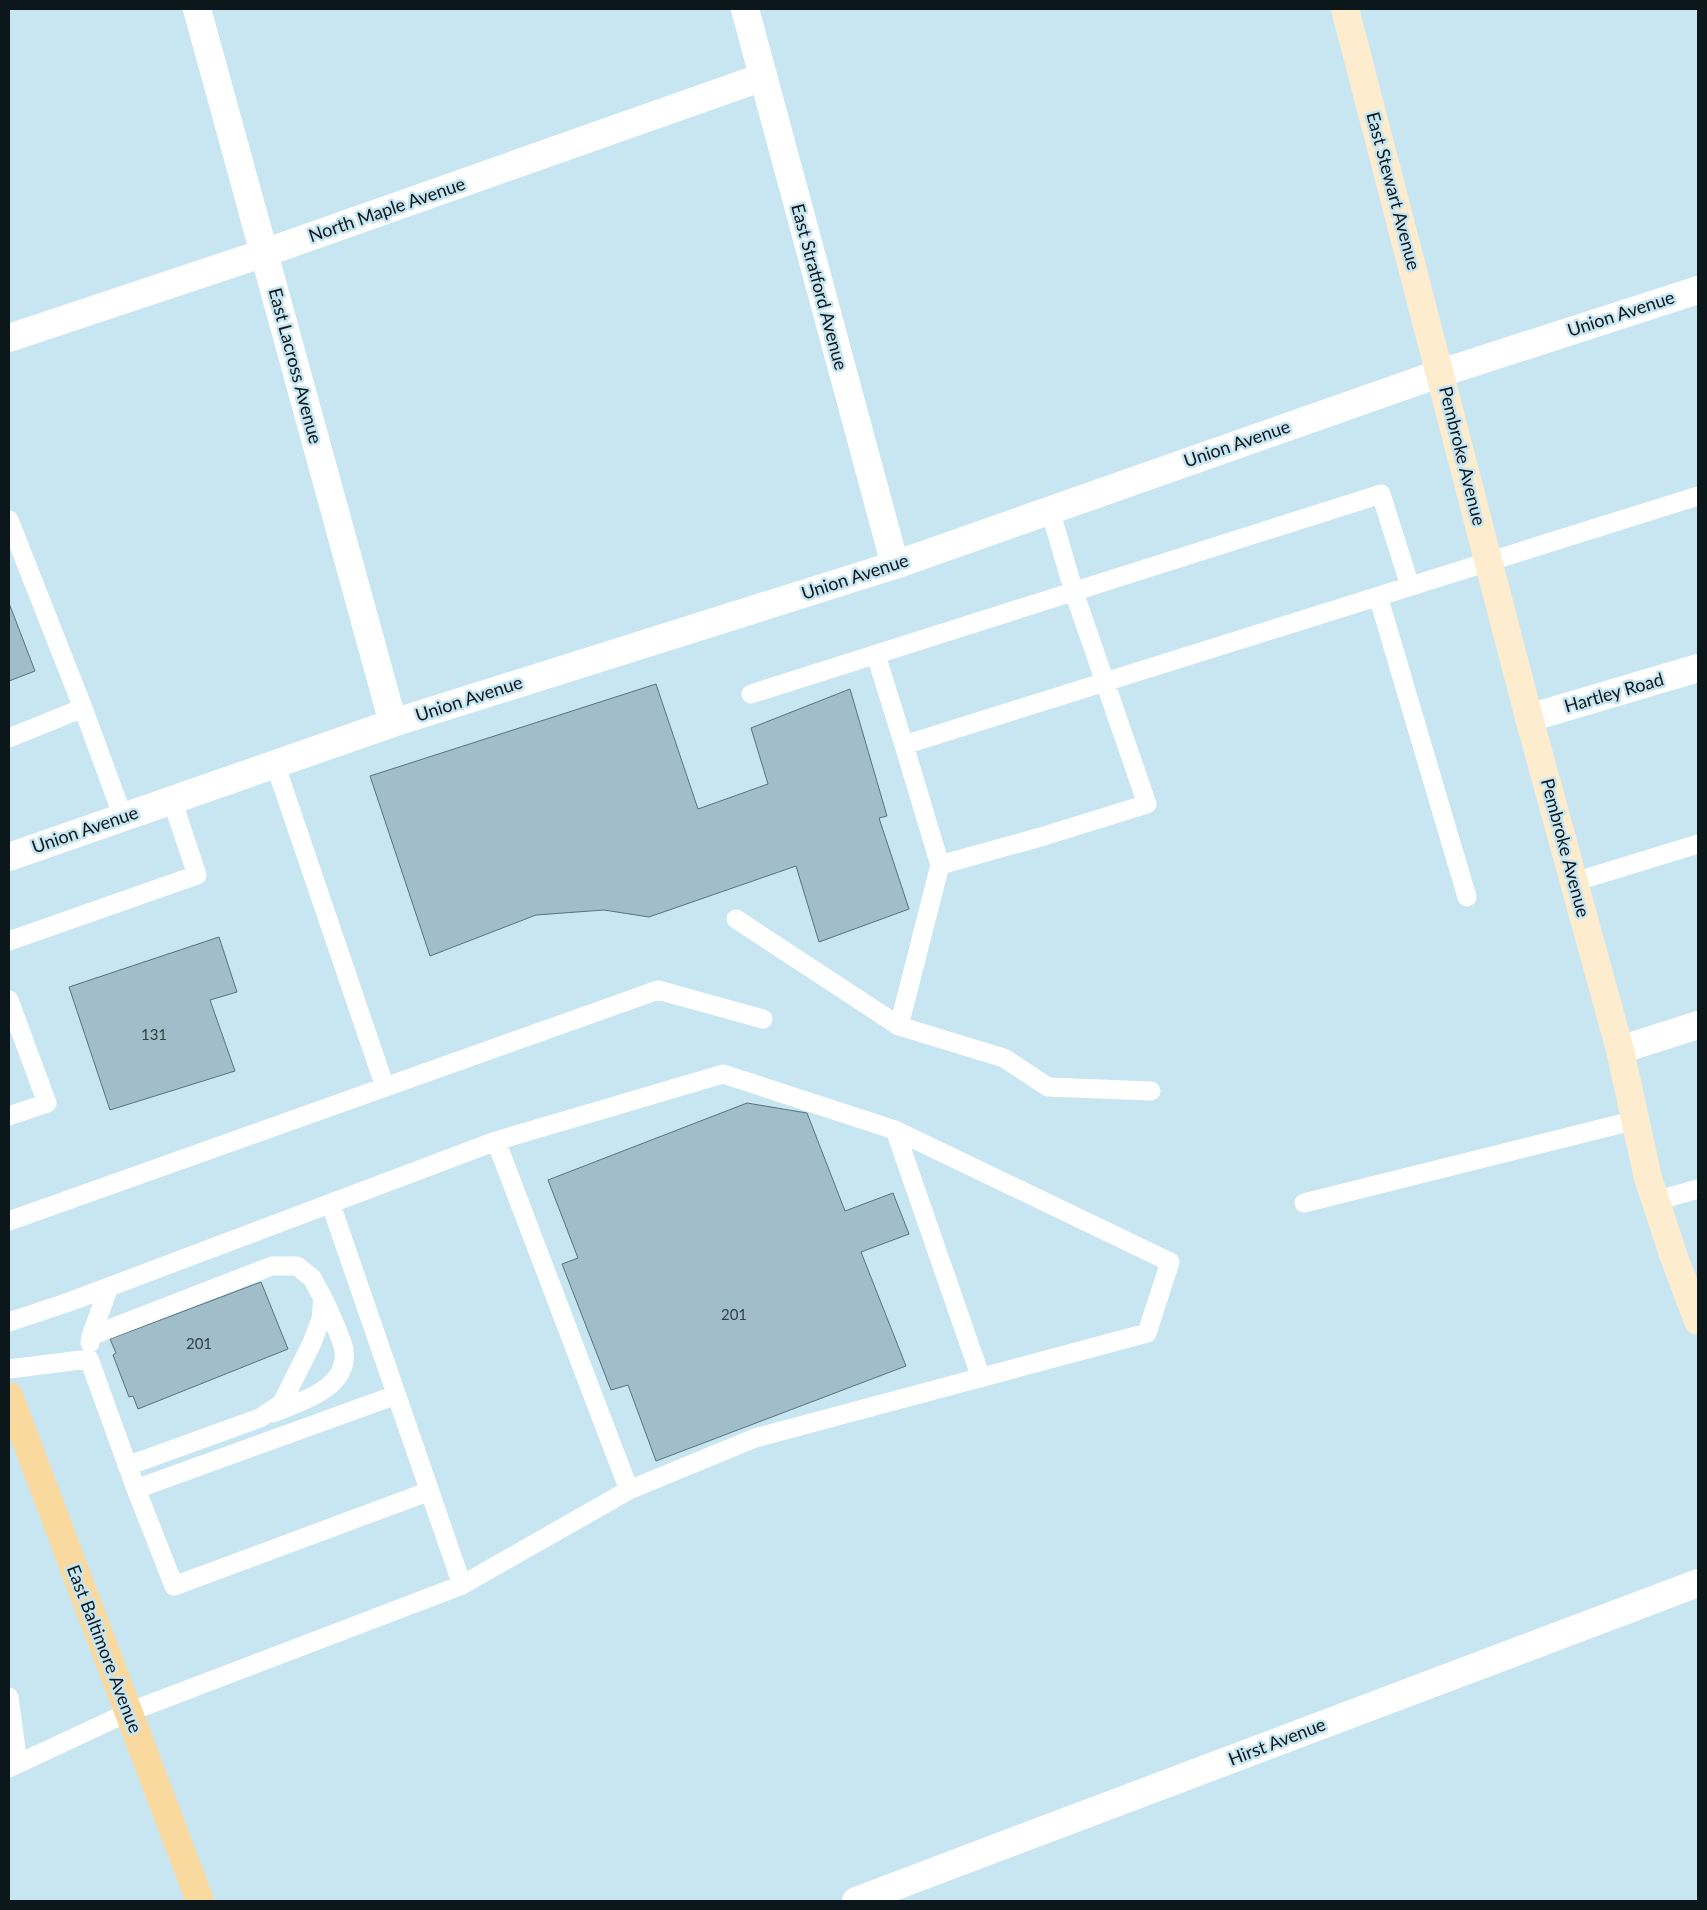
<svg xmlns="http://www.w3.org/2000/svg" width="1707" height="1910" font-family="Lato,sans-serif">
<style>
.building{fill:#a0bdc9;stroke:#57727c}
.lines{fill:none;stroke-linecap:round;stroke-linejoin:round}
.lane{stroke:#fff;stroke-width:19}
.street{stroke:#fff;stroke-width:28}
.secondary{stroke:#fdecce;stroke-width:28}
.primary{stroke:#fad99e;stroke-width:28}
.labels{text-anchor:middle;stroke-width:5;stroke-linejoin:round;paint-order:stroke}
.number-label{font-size:15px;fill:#314046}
.street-label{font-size:18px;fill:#0c171b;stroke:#c8e6f1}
</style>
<rect width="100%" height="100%" fill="#c8e6f1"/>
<path class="building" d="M9,603L35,671L9,681Z
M656,684L698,809L768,784L751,728L850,689L887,816L879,818L909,909L819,942L796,866L649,917L604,910L536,915L430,956L370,776Z
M219,937L237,992L210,1000L235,1071L110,1110L69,987Z
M747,1103L807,1113L845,1211L893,1193L909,1234L861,1252L906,1366L656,1461L628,1385L611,1390L562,1264L578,1258L548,1180Z
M261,1282L288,1349L138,1409L133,1396L129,1397L113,1355L116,1353L110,1339Z"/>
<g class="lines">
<path class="lane" d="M9,520L83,708L123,817
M1378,596L1467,897
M876,655L904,745L1698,496
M751,694L1381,494L1410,586
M9,738L83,708
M904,745L940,865L1044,836L1147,804L1074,592L1050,510
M275,764L385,1087
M1574,882L1698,844
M736,919L899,1026L940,865
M9,941L197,875L172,800
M9,1000L47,1103L9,1116
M899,1026L1004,1058L1048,1087L1151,1091
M895,1130L981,1378
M496,1141L723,1074L895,1130L1170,1262L1147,1333L755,1438L629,1490
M1655,1201L1698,1189
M1304,1203L1636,1120
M331,1205L462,1585
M9,1221L658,990L763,1019
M9,1322L69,1302L496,1141L629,1490L462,1585L129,1712L9,1768
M91,1336L272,1266H297L312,1278L323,1298L321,1319L312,1343L282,1403L260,1418L127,1466
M90,1343L91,1336L109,1287
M9,1369L89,1359L136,1489L396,1395
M273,1413C301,1401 349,1389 344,1350C342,1339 329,1311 324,1300
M136,1489L174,1586L430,1491
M9,1697L18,1764"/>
<path class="street" d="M197,9L393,723
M745,9L895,565
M9,338L264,253L763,77
M1529,718L1698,668
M9,857L393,723L895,565L1441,373L1698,290
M1620,1050L1698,1025
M856,1901L1698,1583"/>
<path class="secondary" d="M1345,9L1529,718L1620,1050L1648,1178L1674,1257L1698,1321"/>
<path class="primary" d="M9,1396L200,1901"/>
</g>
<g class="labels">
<g class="number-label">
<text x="154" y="1040">131</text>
<text x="734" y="1320">201</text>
<text x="199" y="1349">201</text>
</g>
<g class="street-label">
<text transform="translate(1393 191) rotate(75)" y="6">East Stewart Avenue</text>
<text transform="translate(387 210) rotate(-19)" y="6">North Maple Avenue</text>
<text transform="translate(819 287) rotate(75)" y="6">East Stratford Avenue</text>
<text transform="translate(1621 314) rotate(-18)" y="6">Union Avenue</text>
<text transform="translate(295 366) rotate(75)" y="6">East Lacross Avenue</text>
<text transform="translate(1237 444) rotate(-19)" y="6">Union Avenue</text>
<text transform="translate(1462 456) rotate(76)" y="6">Pembroke Avenue</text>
<text transform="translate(855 577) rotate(-18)" y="6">Union Avenue</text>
<text transform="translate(1614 693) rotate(-16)" y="6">Hartley Road</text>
<text transform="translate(469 699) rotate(-18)" y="6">Union Avenue</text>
<text transform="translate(85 830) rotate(-19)" y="6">Union Avenue</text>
<text transform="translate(1565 848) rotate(75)" y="6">Pembroke Avenue</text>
<text transform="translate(104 1649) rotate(69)" y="6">East Baltimore Avenue</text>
<text transform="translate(1277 1742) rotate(-21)" y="6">Hirst Avenue</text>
</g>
</g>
<rect width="1707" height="1910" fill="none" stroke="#0c171b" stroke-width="20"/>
</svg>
